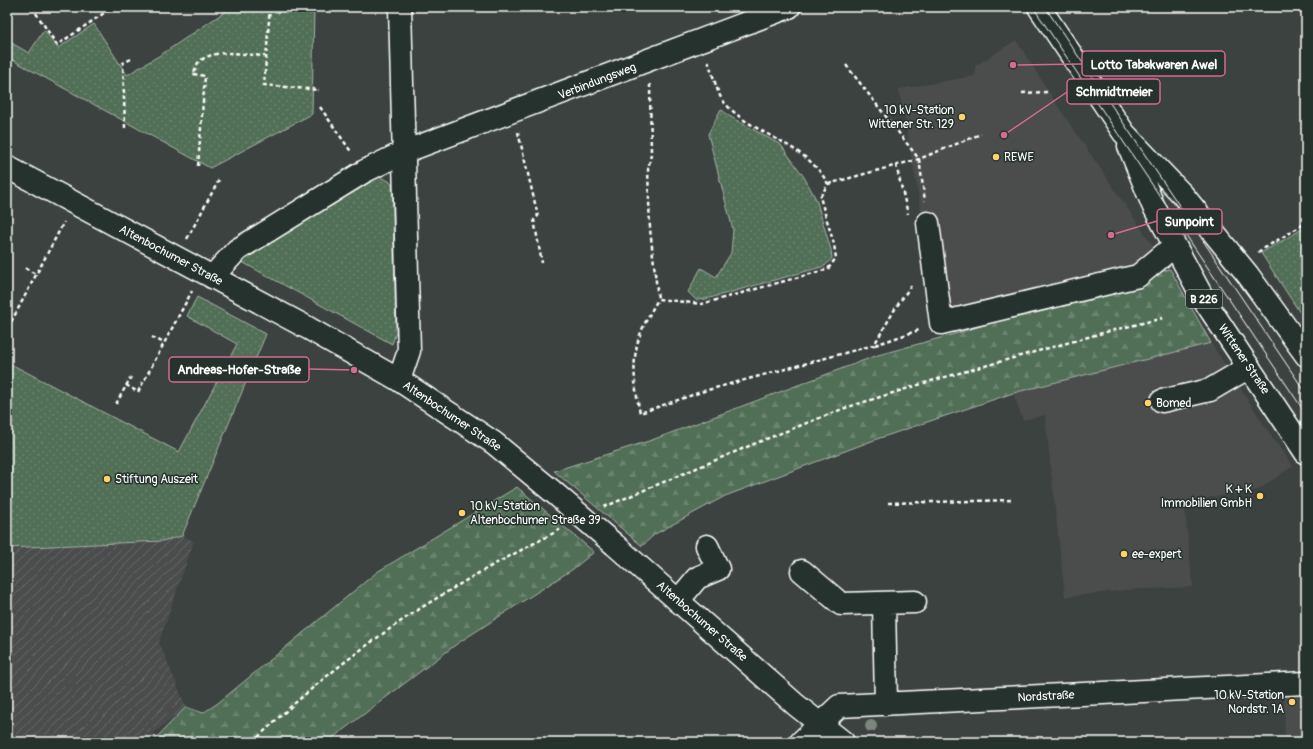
<svg xmlns="http://www.w3.org/2000/svg" width="1313" height="749" font-family="Pangolin,sans-serif">
<style>
.built{fill:#4b4d4e}
.industrial{fill:url(#industrial-furrows)}
.grass{fill:url(#grass-dots);stroke:#a8b6aa}
.forest{fill:url(#forest-firs);stroke:#a8b6aa}
.lines{fill:none;stroke-linecap:round;stroke-linejoin:round}
.minor-casing{stroke:#fff;stroke-width:25}
.major-casing{stroke:#fff;stroke-width:25}
.path{stroke:#fff;stroke-width:2.5;stroke-dasharray:4 3;stroke-linecap:butt}
.minor{stroke:#26332d;stroke-width:22}
.major{stroke:#26332d;stroke-width:22}
.tram{stroke:#fff;stroke-width:1}
.minor-bridge-casing{stroke:#fff;stroke-width:25;stroke-linecap:butt}
.minor-bridge{stroke:#26332d;stroke-width:22}
.tree{fill:#7c867f}
.poi-dot{fill:#ffd166;stroke:#26332d;stroke-width:1.5}
.labels{text-anchor:middle;stroke-width:3;stroke-linejoin:round;paint-order:stroke}
.shield{fill:#26332d;stroke:#bec2c0;stroke-width:1}
.shield-label{font-size:11px;font-weight:bold;fill:#fff}
.street-label{font-size:12px;fill:#fff;stroke:#26332d}
.poi-label{font-size:12px;fill:#fff;stroke:#26332d;text-anchor:start}
.leader{fill:none;stroke:#d76994;stroke-width:1.5}
.callout-dot{fill:#d76994;stroke:#26332d;stroke-width:1.5}
.callout{fill:#26332d;stroke:#d76994;stroke-width:1.5}
.callout-label{font-size:13px;text-anchor:middle;font-weight:bold;fill:#fff}
</style>
<defs>
<pattern id="industrial-furrows" width="10" height="10" patternUnits="userSpaceOnUse"><rect width="10" height="10" fill="#4b4d4e"/><path d="M-1 1l2-2M0 10L10 0M9 11l2-2" fill="none" stroke="#666869"/></pattern>
<pattern id="grass-dots" width="8" height="8" patternUnits="userSpaceOnUse"><rect width="8" height="8" fill="#516e56"/><path d="M2 2h.1M6 6h.1" fill="none" stroke="#6b846f" stroke-width="1.8" stroke-linecap="round"/></pattern>
<pattern id="forest-firs" width="22" height="20" patternUnits="userSpaceOnUse"><rect width="22" height="20" fill="#516e56"/><path d="M5 1l3.5 6h-7zM16 11l3.5 6h-7z" fill="#6b846f"/></pattern>
</defs>
<rect width="100%" height="100%" fill="#3c4240"/>
<filter id="ink" filterUnits="userSpaceOnUse"><feTurbulence type="fractalNoise" baseFrequency=".025" numOctaves="2"/><feDisplacementMap in="SourceGraphic" scale="8" xChannelSelector="R" yChannelSelector="G"/><feConvolveMatrix kernelMatrix="1 2 1 2 8 2 1 2 1" color-interpolation-filters="sRGB"/></filter>
<g filter="url(#ink)">
<path class="built" d="M1016,40L1061,111L1169,269L950,335L934,280L899,89L975,76V66Z
M1211,343L1271,436L1293,466L1258,490L1184,502L1193,587L1125,590L1065,597L1045,415L1023,420L1013,393Z
M1292,692H1306V742H1285L1284,698Z"/>
<path class="industrial" d="M182,536L194,541L159,642L186,707L143,742H7V548L162,541Z"/>
<path class="grass" d="M232,7H314L312,114L210,168L7,57L8,41L29,53L44,30L58,48L94,24L127,75L162,54Z
M721,109L729,116L781,145L804,177L816,199L831,250L832,258L825,266L706,299L696,300L688,292L701,268L716,277L731,253L733,230L708,134Z
M379,177L389,181L392,185L396,333L392,344L240,261L373,179Z
M1306,227V322L1261,253Z
M197,297L266,334L182,536L162,541L7,548V362L179,452L237,344L187,316Z"/>
<path class="forest" d="M1170,269L1211,343L1013,393L877,439L725,496L655,534L642,546L554,471L652,440L878,355L951,335Z
M517,487L594,552L573,569L458,643L327,742H152L186,707L203,713L218,703L377,572Z"/>
<g class="lines">
<g class="minor-casing">
<path id="minor" d="M7,167L308,328L399,380L494,443L552,491
M928,223L941,323L1138,276L1174,246
M212,277L237,250L365,171L404,152L789,7
M399,380L409,351L400,7
M1162,401L1210,390L1249,367
M615,545L796,705L843,742
M802,571L841,604L915,602
M678,601L697,578L718,569L707,546
M884,603L886,704
M801,742L839,706L1306,683"/>
</g>
<g class="major-casing">
<path id="major" d="M1039,7L1124,133L1182,194L1248,275L1306,355
M1129,146L1153,205L1204,300L1306,453"/>
</g>
<path class="path" d="M32,7L57,45L113,7
M270,7L264,85L319,90
M708,61C712,71 717,93 723,101C753,137 805,141 828,184L820,197L834,244L836,258L828,269L702,304L658,299C651,312 643,325 639,338C631,363 635,388 640,413L704,391L874,345L895,309L912,284
M846,65L919,159L925,201
M650,84L651,154L648,170L650,229L658,299
M1022,93L1049,92
M320,107L352,153
M125,128L123,63L131,59
M518,132L538,216L534,220L542,263
M896,165L908,214
M198,166L205,76L193,74C195,71 196,66 198,63C213,47 246,55 265,56
M828,184L919,159L981,134
M187,239L220,178
M1258,252L1306,223
M25,268L37,275
M7,325L9,326L64,222
M152,337L164,343
M875,345L919,330
M126,385L138,392L192,291
M116,404L131,377
M888,503L1013,500
M604,507L761,441L845,408L931,381L1106,332L1163,318
M253,742C311,685 382,630 452,589C487,567 524,549 561,529"/>
<use href="#minor" class="minor"/>
<use href="#major" class="major"/>
<path class="tram" d="M1033,7L1306,414
M1045,7L1306,393"/>
<g class="minor-bridge-casing">
<path id="minor-bridge" d="M552,491L615,545"/>
</g>
<use href="#minor-bridge" class="minor-bridge"/>
</g>
<circle class="tree" cx="871" cy="726" r="6"/>
</g>
<g class="poi-dot">
<circle cx="962" cy="117" r="4"/>
<circle cx="996" cy="157" r="4"/>
<circle cx="1148" cy="403" r="4"/>
<circle cx="107" cy="479" r="4"/>
<circle cx="1260" cy="496" r="4"/>
<circle cx="462" cy="513" r="4"/>
<circle cx="1124" cy="554" r="4"/>
<circle cx="1292" cy="702" r="4"/>
</g>
<g class="labels">
<rect class="shield" x="1186" y="290" width="36" height="18" rx="3"/>
<g class="shield-label">
<text x="1204" y="303">B 226</text>
</g>
<g class="street-label">
<text transform="translate(597 81) rotate(-21)" y="4">Verbindungsweg</text>
<text transform="translate(171 255) rotate(28)" y="4">Altenbochumer Straße</text>
<text transform="translate(1244 359) rotate(56)" y="4">Wittener Straße</text>
<text transform="translate(452 416) rotate(34)" y="4">Altenbochumer Straße</text>
<text transform="translate(702 621) rotate(41)" y="4">Altenbochumer Straße</text>
<text transform="translate(1046 696) rotate(-3)" y="4">Nordstraße</text>
</g>
<g class="poi-label">
<text x="954" y="114" text-anchor="end">10 kV-Station<tspan x="954" dy="14">Wittener Str. 129</tspan></text>
<text x="1004" y="161">REWE</text>
<text x="1156" y="407">Bomed</text>
<text x="115" y="483">Stiftung Auszeit</text>
<text x="1252" y="493" text-anchor="end">K + K<tspan x="1252" dy="14">Immobilien GmbH</tspan></text>
<text x="470" y="510">10 kV-Station<tspan x="470" dy="14">Altenbochumer Straße 39</tspan></text>
<text x="1132" y="558">ee-expert</text>
<text x="1284" y="699" text-anchor="end">10 kV-Station<tspan x="1284" dy="14">Nordstr. 1A</tspan></text>
</g>
</g>
<path class="leader" d="M1013 65L1082 64M1004 135L1067 92M1111 235L1157 221M354 370L309 369"/>
<g class="callout-dot">
<circle cx="1013" cy="65" r="4"/>
<circle cx="1004" cy="135" r="4"/>
<circle cx="1111" cy="235" r="4"/>
<circle cx="354" cy="370" r="4"/>
</g>
<g class="callout">
<rect x="1082" y="51" width="143" height="25" rx="4"/>
<rect x="1067" y="79" width="93" height="25" rx="4"/>
<rect x="1157" y="209" width="65" height="25" rx="4"/>
<rect x="169" y="357" width="140" height="25" rx="4"/>
</g>
<g class="callout-label">
<text x="1154" y="69">Lotto Tabakwaren Awel</text>
<text x="1114" y="96">Schmidtmeier</text>
<text x="1189" y="226">Sunpoint</text>
<text x="239" y="374">Andreas-Hofer-Straße</text>
</g>
<rect width="1313" height="749" fill="none" stroke="#26332d" stroke-width="24"/>
<rect x="12" y="12" width="1289" height="725" fill="none" stroke="#fff" stroke-width="1.5" filter="url(#ink)"/>
</svg>
